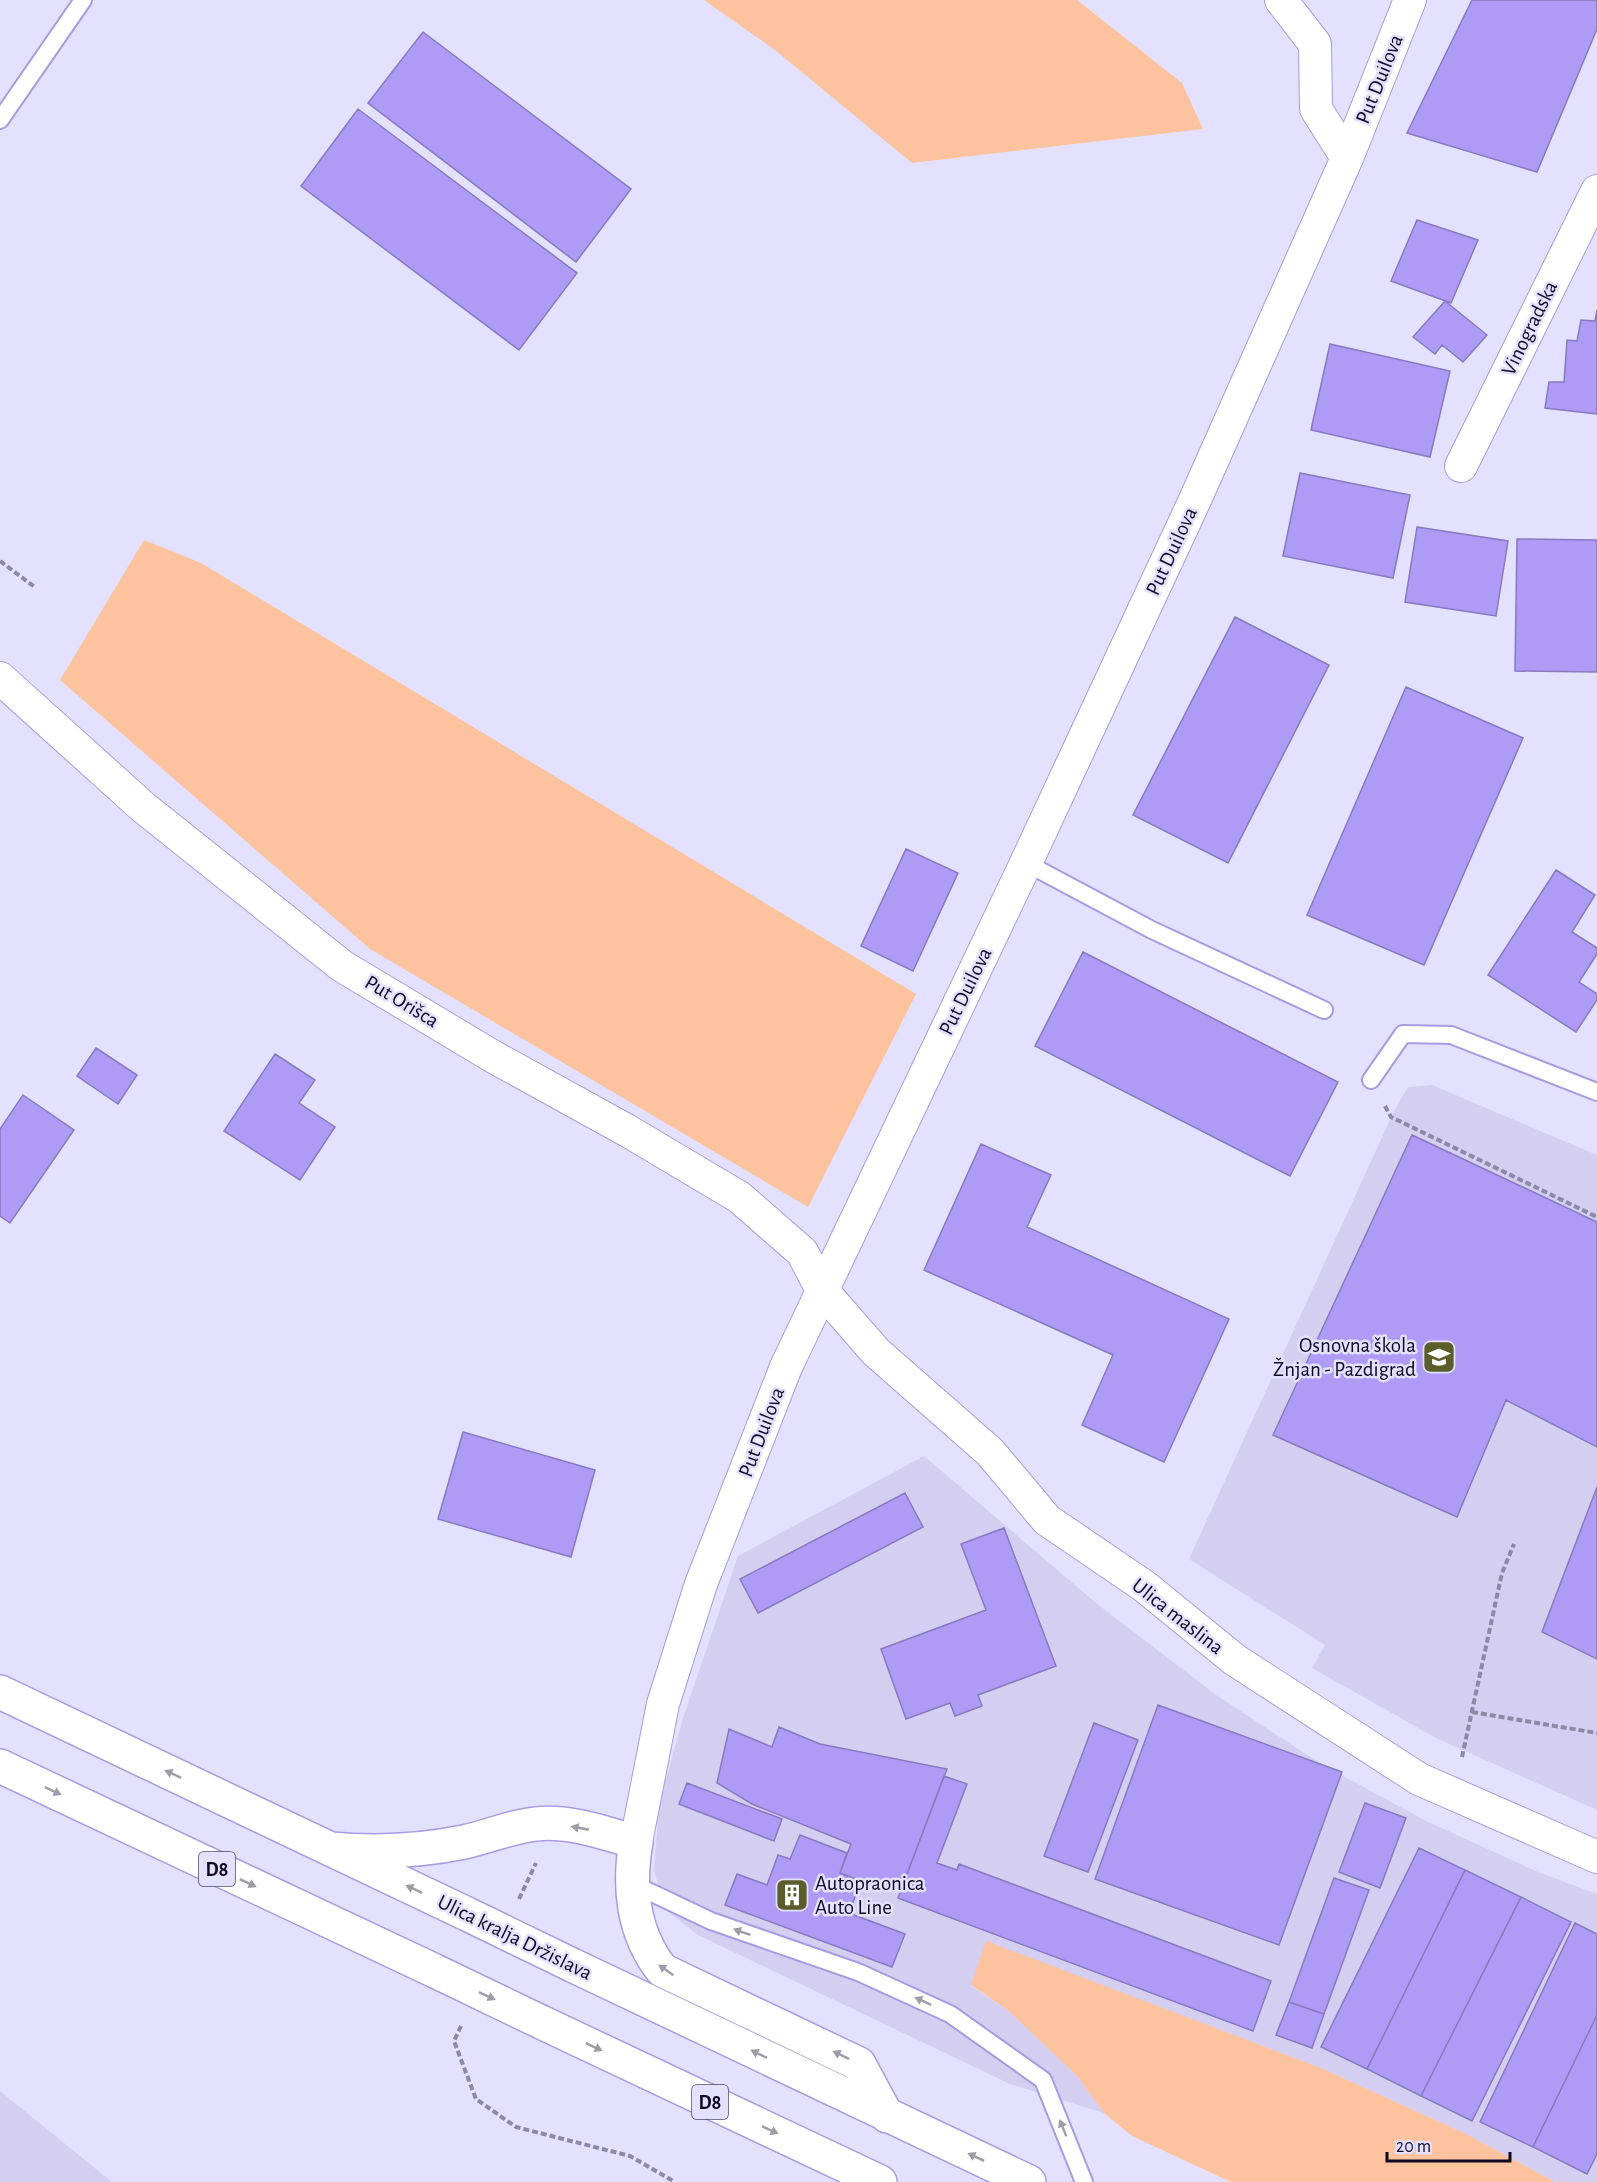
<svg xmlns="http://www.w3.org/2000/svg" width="1597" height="2182" font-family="'Alegreya Sans',sans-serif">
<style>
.built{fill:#d4cff0}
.green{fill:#fdc29e}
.building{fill:#ad9bf6;stroke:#887ac0;stroke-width:1.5}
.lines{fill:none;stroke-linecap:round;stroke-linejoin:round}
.lane-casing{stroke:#a89be3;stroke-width:20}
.street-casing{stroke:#a89be3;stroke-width:34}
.highway-casing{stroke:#a89be3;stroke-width:36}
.path{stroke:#8d88a5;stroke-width:4;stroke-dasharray:6 3;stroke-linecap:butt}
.lane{stroke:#fff;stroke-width:16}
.street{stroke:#fff;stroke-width:32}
.highway{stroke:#fff;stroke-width:33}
.highway-bridge-casing{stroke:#a89be3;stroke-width:36;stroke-linecap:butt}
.highway-bridge{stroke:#fff;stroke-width:33}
.oneway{fill:#9f9ca6}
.labels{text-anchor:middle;stroke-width:5;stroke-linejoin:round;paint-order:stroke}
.shield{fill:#e4e0ff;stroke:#4f4964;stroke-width:1.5}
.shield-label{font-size:20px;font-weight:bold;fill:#0f0821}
.street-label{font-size:21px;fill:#0f0821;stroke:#e4e0ff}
.poi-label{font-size:21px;fill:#0f0821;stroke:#e4e0ff;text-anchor:end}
</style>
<rect width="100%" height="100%" fill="#e4e0ff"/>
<path class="built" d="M1432,1085L1597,1155V1810L1436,1738L1312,1668L1325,1645L1189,1559L1394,1111L1408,1087Z
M924,1456L1096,1603L1216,1695L1321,1764L1426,1821L1538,1872L1597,1894V2182H1555L1466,2134L1321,2068L986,1942L971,1986L1009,2011L1040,2040L1077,2076L1104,2113L1010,2084L698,1935L666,1910L654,1871L659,1805L683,1718L738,1556Z
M0,2091L112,2182H0Z"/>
<path class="green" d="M704,0H1077L1182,83L1203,129L912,163L775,50Z
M144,540L201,563L916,994L808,1207L370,949L60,680Z
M986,1941L1321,2068L1466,2134L1555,2182H1231L1132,2136L1104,2113L1077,2076L1009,2011L971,1985Z"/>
<path class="building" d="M1472,0H1597V29L1537,172L1407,133Z
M423,32L631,189L576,262L368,103Z
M358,109L577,273L519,350L301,186Z
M1417,220L1478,240L1451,303L1391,281Z
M1445,301L1487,335L1463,362L1442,345L1435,354L1413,337Z
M1597,310V414L1545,408L1549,382H1564L1567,340L1577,341L1581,320L1595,321Z
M1330,344L1450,371L1430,457L1311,430Z
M1300,473L1410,495L1393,578L1283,556Z
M1417,527L1508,541L1496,616L1405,602Z
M1517,539L1597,540V672L1515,671Z
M1235,617L1329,665L1228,863L1133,815Z
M1406,687L1523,738L1424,965L1307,915Z
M906,849L958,873L913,971L861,946Z
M1556,870L1595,895L1572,932L1597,948V954L1579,982L1597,994V1000L1576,1032L1488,975Z
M1083,952L1338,1082L1290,1176L1035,1046Z
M96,1048L137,1075L118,1104L77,1076Z
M275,1054L315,1080L299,1103L335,1127L300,1180L224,1131Z
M23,1095L74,1130L10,1223L0,1216V1129Z
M1412,1135L1597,1222V1447L1506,1400L1457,1517L1273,1435Z
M981,1144L1051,1175L1027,1227L1229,1319L1164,1462L1082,1425L1113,1355L924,1270Z
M463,1432L595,1470L571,1557L438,1519Z
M1597,1487V1659L1542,1632Z
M905,1493L923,1527L758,1613L740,1579Z
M1004,1528L1056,1666L978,1695L982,1706L955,1716L950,1703L906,1719L881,1649L986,1610L961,1544Z
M1158,1705L1342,1772L1279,1945L1095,1879Z
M1094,1723L1138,1740L1088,1872L1044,1856Z
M779,1727L820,1744L947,1769L900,1892L886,1887L884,1891L840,1873L851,1844L752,1804L717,1783L729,1729L772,1747Z
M944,1776L967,1784L937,1863L957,1870L959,1864L1271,1981L1253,2031L898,1898Z
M687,1783L782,1819L774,1841L679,1804Z
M1365,1803L1406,1818L1380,1888L1339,1872Z
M800,1835L847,1853L840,1873L861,1881L849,1913L905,1934L892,1967L725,1905L737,1874L767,1885L778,1855L790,1859Z
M1419,1848L1465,1870L1367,2069L1321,2047Z
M1465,1870L1521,1897L1421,2096L1367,2069Z
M1334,1878L1369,1890L1324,2014L1289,2002Z
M1521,1897L1571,1922L1472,2121L1421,2096Z
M1575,1923L1597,1934V2015L1533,2147L1480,2122Z
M1289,2002L1324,2014L1312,2048L1276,2035Z
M1597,2015V2154L1587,2174L1533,2147Z"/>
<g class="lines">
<g class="lane-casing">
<path id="lane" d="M0,120L83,0
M1026,863L1152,930L1324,1010
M1371,1080L1403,1034L1451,1035L1597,1092
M631,1883L711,1921L858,1972L950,2014L1043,2080L1084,2182"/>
</g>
<g class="street-casing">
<path id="street" d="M1281,0L1315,44L1316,109L1347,158
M1461,466L1597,191
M0,678L143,807L342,966L492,1056L628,1131L739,1197L802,1252L822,1290L876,1352L990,1452L1047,1520L1144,1586L1235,1660L1419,1779L1597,1857
M636,1842L663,1704L701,1584L786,1367L1026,863L1194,502L1347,158L1410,0"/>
</g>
<g class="highway-casing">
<path id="highway" d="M0,1692L467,1914
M0,1766L435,1971
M331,1849C376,1853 420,1851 464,1842C488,1837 512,1826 536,1824C569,1820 604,1833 636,1842C628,1887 633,1933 662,1970L859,2064L887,2116
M572,1965L1029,2182
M541,2022L880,2182"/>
</g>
<path class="path" d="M0,561L36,588
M1385,1106L1391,1117L1597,1217
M1472,1712L1597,1733
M1462,1757L1502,1573L1514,1544
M519,1899L536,1863
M461,2026L454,2041L476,2099L516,2127L630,2156L675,2182"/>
<use href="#lane" class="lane"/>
<use href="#street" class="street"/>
<use href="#highway" class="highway"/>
<g class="highway-bridge-casing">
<path id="highway-bridge" d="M467,1914L572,1965
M435,1971L541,2022"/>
</g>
<use href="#highway-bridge" class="highway-bridge"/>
</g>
<defs><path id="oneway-solid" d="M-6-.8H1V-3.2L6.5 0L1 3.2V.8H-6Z" transform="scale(1.5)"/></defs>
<g class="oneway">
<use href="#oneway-solid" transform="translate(173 1774) rotate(-155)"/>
<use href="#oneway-solid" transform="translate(53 1791) rotate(25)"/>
<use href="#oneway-solid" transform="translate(580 1828) rotate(-169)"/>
<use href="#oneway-solid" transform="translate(248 1883) rotate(25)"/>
<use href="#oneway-solid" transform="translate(414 1889) rotate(-155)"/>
<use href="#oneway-solid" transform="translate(742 1932) rotate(-161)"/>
<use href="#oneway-solid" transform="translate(666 1970) rotate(-145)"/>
<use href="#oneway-solid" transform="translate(487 1996) rotate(25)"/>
<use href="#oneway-solid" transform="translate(923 2001) rotate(-155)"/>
<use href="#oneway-solid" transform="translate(594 2047) rotate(25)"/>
<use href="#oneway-solid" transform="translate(759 2054) rotate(-154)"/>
<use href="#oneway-solid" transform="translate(841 2055) rotate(-154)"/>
<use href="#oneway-solid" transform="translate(1063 2128) rotate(-112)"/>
<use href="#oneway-solid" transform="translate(770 2130) rotate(25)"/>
<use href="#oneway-solid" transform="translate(976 2157) rotate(-155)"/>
</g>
<defs>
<g id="school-square" transform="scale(1.725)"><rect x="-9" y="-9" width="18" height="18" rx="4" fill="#5b5e2b" stroke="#e4e0ff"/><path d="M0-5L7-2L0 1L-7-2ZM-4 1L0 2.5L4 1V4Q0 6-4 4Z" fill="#fff"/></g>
<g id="building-square" transform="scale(1.725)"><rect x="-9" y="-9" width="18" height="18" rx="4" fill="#5b5e2b" stroke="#e4e0ff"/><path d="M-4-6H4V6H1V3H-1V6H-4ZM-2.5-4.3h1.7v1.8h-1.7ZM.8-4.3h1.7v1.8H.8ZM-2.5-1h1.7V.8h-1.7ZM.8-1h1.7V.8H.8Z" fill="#fff"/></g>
</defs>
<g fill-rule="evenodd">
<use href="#school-square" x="1439" y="1357"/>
<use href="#building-square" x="792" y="1895"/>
</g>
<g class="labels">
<g class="shield">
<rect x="199" y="1852" width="36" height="34" rx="4.5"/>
<rect x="692" y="2085" width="36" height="34" rx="4.5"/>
</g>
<g class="shield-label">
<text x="217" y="1876">D8</text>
<text x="710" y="2109">D8</text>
</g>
<g class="street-label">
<text transform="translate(1379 79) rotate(-68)" y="7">Put Duilova</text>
<text transform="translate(1529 328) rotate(-64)" y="7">Vinogradska</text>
<text transform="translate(1171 551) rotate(-65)" y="7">Put Duilova</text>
<text transform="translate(965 991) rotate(-64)" y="7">Put Duilova</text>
<text transform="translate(402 1001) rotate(31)" y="7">Put Orišca</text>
<text transform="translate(761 1432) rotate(-69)" y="7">Put Duilova</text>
<text transform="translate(1178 1616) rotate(38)" y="7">Ulica maslina</text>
<text transform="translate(515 1937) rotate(26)" y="7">Ulica kralja Držislava</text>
</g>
<g class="poi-label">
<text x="1416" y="1352">Osnovna škola<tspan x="1416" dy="24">Žnjan - Pazdigrad</tspan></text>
<text x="815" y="1890" text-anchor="start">Autopraonica<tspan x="815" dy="24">Auto Line</tspan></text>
</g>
</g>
<path d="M1387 2152v9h123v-9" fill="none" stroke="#0f0821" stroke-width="3"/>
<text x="1396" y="2152" font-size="18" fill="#0f0821" stroke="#e4e0ff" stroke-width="4.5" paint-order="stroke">20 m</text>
</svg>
